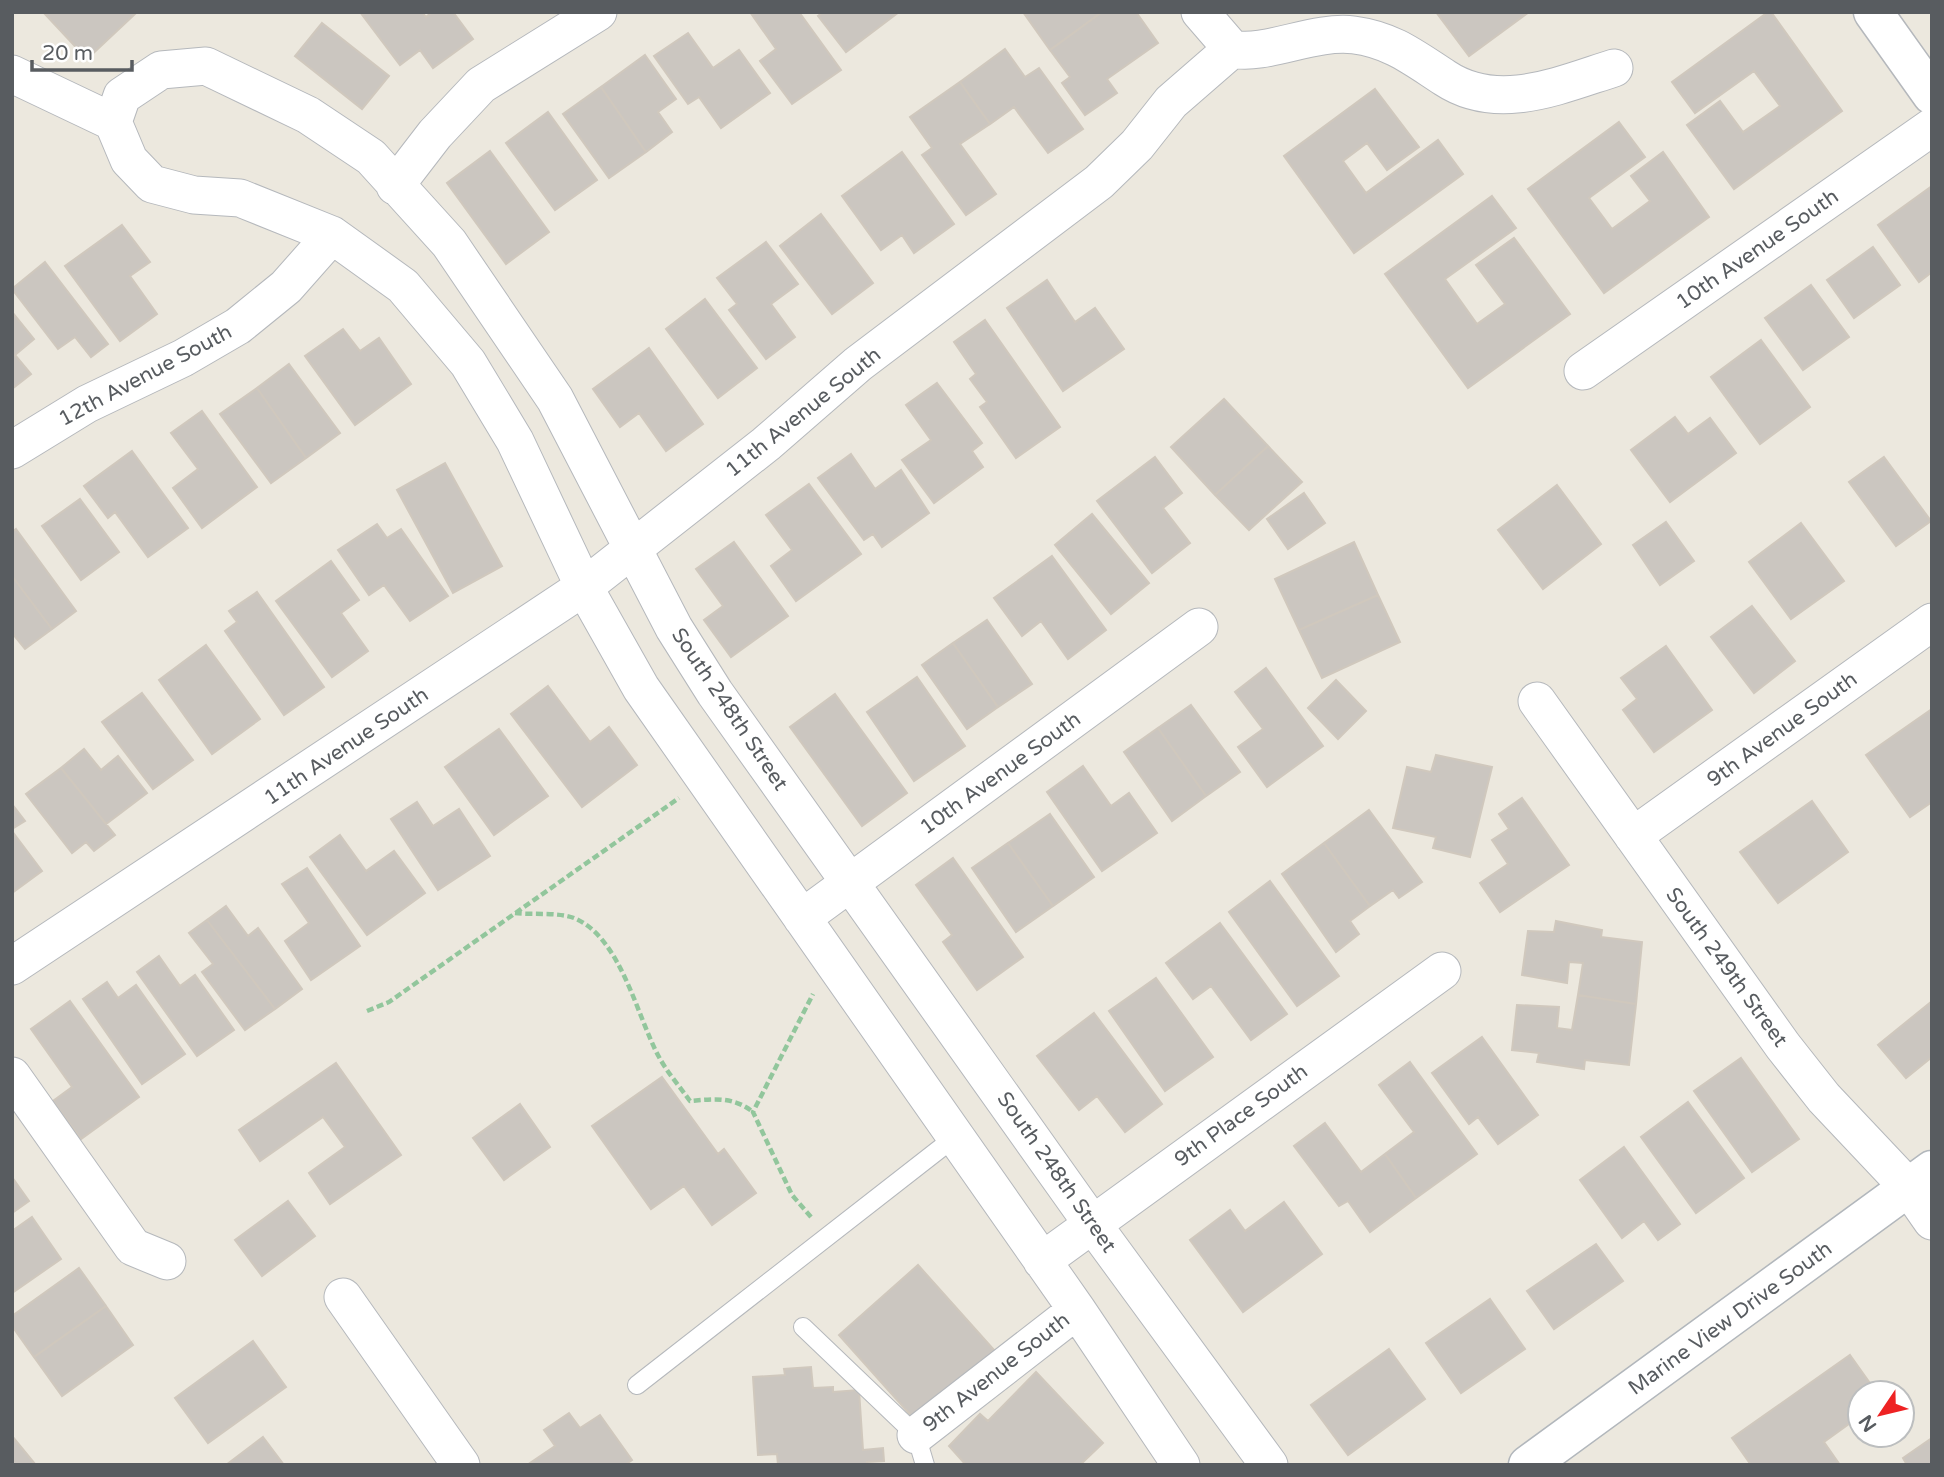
<svg xmlns="http://www.w3.org/2000/svg" width="1944" height="1477" font-family="'Varela Round',sans-serif">
<style>
.building{fill:#cbc6c0;stroke:#d0c8bd;stroke-width:2}
.lines{fill:none;stroke-linecap:round;stroke-linejoin:round}
.service-casing{stroke:#b5b8bc;stroke-width:20}
.minor-casing{stroke:#b5b8bc;stroke-width:39}
.tertiary-casing{stroke:#b5b8bc;stroke-width:41}
.secondary-casing{stroke:#b2b7bc;stroke-width:41}
.path{stroke:#92c69c;stroke-width:4.5;stroke-dasharray:7 3.5;stroke-linecap:butt}
.service{stroke:#fff;stroke-width:18}
.minor{stroke:#fff;stroke-width:37}
.tertiary{stroke:#fff;stroke-width:38}
.secondary{stroke:#fff;stroke-width:38}
.labels{text-anchor:middle;stroke-width:5;stroke-linejoin:round;paint-order:stroke}
.street-label{font-size:21px;fill:#585c60;stroke:#fff}
</style>
<rect width="100%" height="100%" fill="#ece8de"/>
<path class="building" d="M43,12H133L135,14L87,59Z
M360,12H422L426,17L432,12H453L473,39L433,68L420,50L400,65Z
M750,12H799L841,70L792,104L760,61L776,49Z
M823,12H899L846,52L818,16Z
M1023,12H1102L1050,50Z
M1102,12H1136L1158,43L1107,79L1117,93L1085,115L1062,83L1070,77L1050,50Z
M1436,12H1529L1469,56Z
M1768,12H1771L1842,111L1734,189L1687,125L1720,101L1743,132L1780,106L1754,71L1695,113L1672,82Z
M322,23L389,76L362,109L295,56Z
M688,33L713,68L739,50L770,93L721,128L699,97L688,104L654,56Z
M1005,49L1025,77L1039,68L1083,129L1048,153L1014,107L990,124L960,82Z
M645,55L676,99L658,112L672,132L646,152L601,87Z
M960,82L990,124L960,144L996,194L966,215L922,155L932,148L910,117Z
M601,87L646,152L609,178L563,114Z
M1375,89L1419,147L1387,170L1367,143L1343,161L1366,193L1438,140L1463,174L1354,253L1284,156Z
M548,112L597,180L555,210L506,143Z
M1619,122L1645,157L1589,198L1612,229L1650,201L1631,176L1663,152L1709,217L1604,293L1528,189Z
M490,151L549,232L506,264L447,183Z
M902,152L954,224L914,253L902,235L881,250L842,196Z
M1932,186V272L1919,282L1878,225Z
M1492,196L1516,228L1445,279L1477,324L1505,304L1476,265L1514,238L1570,314L1468,388L1385,274Z
M821,214L873,283L832,314L780,246Z
M122,225L150,262L130,276L157,314L120,341L65,266Z
M766,242L798,284L771,304L795,337L766,359L729,310L737,304L717,278Z
M1873,247L1900,285L1854,318L1827,280Z
M45,262L108,344L91,357L75,337L58,349L12,289Z
M1047,280L1075,322L1095,308L1124,349L1063,391L1007,308Z
M1811,285L1849,337L1803,370L1765,318Z
M705,299L757,368L718,398L666,329Z
M12,312L34,339L15,355L31,374L12,389Z
M985,320L1060,427L1016,458L980,407L987,402L970,379L976,374L954,342Z
M343,329L360,351L379,338L411,384L355,425L305,356Z
M1761,340L1810,407L1760,444L1711,377Z
M649,348L703,424L666,451L639,413L620,427L593,389Z
M289,364L340,433L306,458L257,388Z
M937,383L982,443L972,451L983,467L934,503L902,460L931,440L906,405Z
M257,388L306,458L271,483L220,414Z
M1224,399L1268,446L1215,495L1171,447Z
M202,411L257,487L202,528L173,488L198,469L171,433Z
M1675,417L1688,434L1710,418L1736,453L1670,502L1631,450Z
M1268,446L1302,482L1249,530L1215,495Z
M132,451L188,528L148,557L115,512L108,518L84,486Z
M851,454L875,489L901,470L929,513L882,547L873,534L864,540L818,478Z
M1155,457L1182,493L1163,508L1190,543L1152,573L1097,501Z
M1884,457L1931,521L1896,546L1849,482Z
M445,463L502,566L453,593L397,490Z
M809,484L861,554L796,601L771,566L792,550L766,515Z
M1557,485L1601,544L1543,589L1498,530Z
M1304,493L1325,523L1288,549L1267,519Z
M80,499L119,552L81,580L42,526Z
M1092,514L1149,583L1111,614L1055,545Z
M1666,522L1694,561L1660,585L1633,545Z
M1801,523L1844,581L1791,619L1749,562Z
M377,524L387,538L401,529L448,596L410,621L384,585L369,595L338,550Z
M16,529L76,611L52,629L12,576V532Z
M734,542L788,616L731,657L704,620L723,606L696,569Z
M1354,542L1378,595L1299,630L1275,579Z
M1052,556L1106,630L1068,659L1041,621L1022,636L994,598Z
M331,561L359,600L341,613L368,651L332,677L276,601Z
M12,576L52,629L25,649L12,633Z
M257,592L324,687L284,715L225,631L237,622L229,611Z
M1378,595L1400,642L1322,678L1299,630Z
M1752,606L1795,661L1754,693L1711,637Z
M987,620L1032,684L998,707L953,643Z
M953,643L998,707L967,729L922,665Z
M206,645L260,719L212,754L159,680Z
M1666,646L1712,710L1654,752L1623,710L1637,699L1621,678Z
M1266,668L1323,746L1267,787L1238,747L1263,729L1235,692Z
M917,677L965,746L914,781L867,712Z
M1336,680L1366,711L1338,739L1308,708Z
M548,686L590,742L609,727L637,765L582,807L511,714Z
M142,693L193,760L153,789L102,722Z
M835,694L907,793L862,826L790,727Z
M1191,705L1240,772L1206,796L1158,728Z
M1932,709V802L1910,817L1866,755Z
M1158,728L1206,796L1172,821L1124,752Z
M499,729L548,796L494,835L445,767Z
M84,749L101,770L118,756L147,793L106,824L61,768Z
M1436,755L1492,767L1470,857L1433,848L1436,837L1393,828L1407,767L1431,772Z
M1083,766L1111,806L1129,793L1157,833L1102,871L1047,792Z
M61,768L115,835L94,851L86,842L72,853L26,794Z
M1522,798L1569,865L1500,912L1480,883L1508,864L1492,840L1509,829L1499,814Z
M1812,801L1848,852L1778,903L1740,852Z
M417,802L433,826L459,809L490,856L438,890L391,819Z
M12,804L25,821L12,829Z
M1369,810L1422,882L1399,898L1393,890L1370,906L1324,843Z
M1050,814L1094,877L1053,906L1008,843Z
M12,831L42,871L12,893Z
M340,835L366,871L394,851L425,893L367,935L310,857Z
M1008,843L1053,906L1016,932L972,868Z
M1324,843L1370,906L1350,921L1359,934L1336,952L1282,874Z
M953,858L1023,957L977,990L943,942L952,935L916,885Z
M307,868L360,946L311,980L285,941L309,923L282,884Z
M1270,881L1339,976L1297,1006L1229,912Z
M226,906L248,936L258,928L302,989L275,1009L207,920Z
M207,920L275,1009L245,1030L202,972L213,964L189,933Z
M1556,921L1602,930L1601,937L1642,942L1636,1004L1578,995L1583,963L1569,962L1567,983L1522,975L1528,931L1554,932Z
M1220,923L1287,1014L1251,1040L1211,986L1193,999L1166,963Z
M159,956L180,986L195,975L234,1030L197,1056L137,972Z
M1156,978L1213,1057L1165,1091L1109,1011Z
M107,982L118,998L136,985L185,1054L142,1084L83,999Z
M1578,995L1636,1004L1629,1065L1585,1060L1584,1069L1537,1062L1539,1053L1512,1050L1517,1005L1559,1007L1557,1028L1572,1030Z
M70,1001L139,1097L81,1139L53,1101L72,1087L31,1029Z
M1932,1001V1057L1906,1078L1878,1045Z
M1094,1013L1162,1104L1125,1132L1097,1096L1079,1110L1037,1056Z
M1482,1037L1538,1115L1498,1144L1478,1117L1469,1124L1432,1073Z
M1741,1058L1799,1139L1752,1172L1694,1091Z
M1410,1062L1477,1154L1416,1198L1385,1154L1414,1132L1379,1085Z
M336,1063L401,1155L330,1204L309,1173L345,1147L323,1117L260,1161L239,1130Z
M662,1077L718,1154L724,1149L756,1193L712,1225L684,1186L651,1209L592,1126Z
M1688,1102L1744,1178L1696,1213L1641,1137Z
M520,1104L550,1147L504,1180L473,1138Z
M1325,1123L1361,1172L1385,1154L1416,1198L1370,1232L1348,1201L1339,1206L1294,1146Z
M1624,1147L1680,1224L1658,1240L1644,1221L1622,1238L1580,1180Z
M12,1177L29,1201L12,1213Z
M288,1201L315,1236L262,1276L235,1240Z
M1284,1202L1322,1254L1243,1312L1190,1240L1230,1210L1245,1231Z
M32,1217L61,1259L12,1293V1231Z
M1596,1244L1623,1281L1554,1329L1527,1291Z
M918,1265L994,1350L915,1420L839,1335Z
M79,1268L106,1306L34,1357L12,1326V1316Z
M1490,1299L1525,1349L1461,1393L1426,1343Z
M106,1306L133,1345L62,1396L34,1357Z
M253,1341L286,1387L208,1443L175,1398Z
M1389,1349L1425,1399L1348,1455L1311,1405Z
M1850,1355L1877,1393H1860V1416L1824,1442L1840,1465H1751L1732,1438Z
M811,1367L813,1388L833,1387V1392L859,1390L863,1450L883,1448L884,1461L867,1462V1465H778L777,1454L758,1455L753,1377L785,1375L784,1369Z
M1036,1372L1103,1443L1080,1465H966L949,1446L980,1414L988,1421Z
M569,1413L580,1428L600,1415L632,1460L625,1465H527L555,1446L544,1430Z
M12,1436L35,1464L34,1465H12Z
M263,1437L284,1465H226Z
M1932,1438V1465H1907L1903,1458Z"/>
<g class="lines">
<g class="service-casing">
<path id="service" d="M803,1327L916,1435L925,1465
M637,1385L955,1137"/>
</g>
<g class="minor-casing">
<path id="minor" d="M1200,12L1232,49
M12,74L113,122L129,160L152,184L194,195L240,198L332,235L403,286L468,363L515,441L584,587L641,688L1077,1310L1181,1465
M113,122L122,96L161,70L206,66L308,115L371,157L449,243L555,399L674,628L715,693L1091,1222L1269,1465
M395,186L435,134L481,85L598,12
M1583,371L1932,127
M12,450L87,404L183,358L238,326L286,287L332,235
M1537,701L1783,1046L1824,1098L1909,1188L1932,1221
M1633,836L1932,622
M802,918L1199,627
M12,966L584,587L766,444L858,364L1099,182L1137,145L1171,102L1232,49C1267,56 1313,30 1354,35C1392,40 1414,58 1445,78C1498,113 1560,85 1614,68
M12,1076L133,1247L167,1261
M1042,1261L1442,971
M343,1297L461,1465
M916,1435L1077,1310"/>
</g>
<g class="tertiary-casing">
<path id="tertiary" d="M1873,12L1932,95"/>
</g>
<g class="secondary-casing">
<path id="secondary" d="M1528,1465L1932,1170"/>
</g>
<path class="path" d="M515,913C532,915 558,912 574,918C621,937 637,1017 659,1057C667,1072 680,1087 690,1101C713,1099 733,1096 753,1112
M367,1011L389,1002L679,798
M811,1217L792,1195L753,1112L813,994"/>
<use href="#service" class="service"/>
<use href="#minor" class="minor"/>
<use href="#tertiary" class="tertiary"/>
<use href="#secondary" class="secondary"/>
</g>
<g class="labels">
<g class="street-label">
<text transform="translate(1757 249) rotate(-35)" y="7">10th Avenue South</text>
<text transform="translate(145 375) rotate(-28)" y="7">12th Avenue South</text>
<text transform="translate(803 412) rotate(-39)" y="7">11th Avenue South</text>
<text transform="translate(730 709) rotate(56)" y="7">South 248th Street</text>
<text transform="translate(1782 729) rotate(-36)" y="7">9th Avenue South</text>
<text transform="translate(346 746) rotate(-34)" y="7">11th Avenue South</text>
<text transform="translate(1000 773) rotate(-36)" y="7">10th Avenue South</text>
<text transform="translate(1727 967) rotate(54)" y="7">South 249th Street</text>
<text transform="translate(1241 1115) rotate(-36)" y="7">9th Place South</text>
<text transform="translate(1057 1172) rotate(55)" y="7">South 248th Street</text>
<text transform="translate(1730 1318) rotate(-36)" y="7">Marine View Drive South</text>
<text transform="translate(996 1372) rotate(-38)" y="7">9th Avenue South</text>
</g>
</g>
<rect width="1944" height="1477" fill="none" stroke="#585c60" stroke-width="28"/>
<g transform="translate(1881 1414) rotate(235)"><circle r="33" fill="#ffffff" stroke="#bcbebf" stroke-width="2"/>
<path d="M0-5L12 26L0 18L-12 26Z" fill="#ee2223"/>
<text y="-10" font-size="19" font-weight="bold" text-anchor="middle" fill="#585c60">N</text>
</g>
<path d="M32 60v10h100v-10" fill="none" stroke="#585c60" stroke-width="3.5"/>
<text x="42" y="60" font-size="21" fill="#585c60" stroke="#ffffff" stroke-width="5" paint-order="stroke">20 m</text>
</svg>
